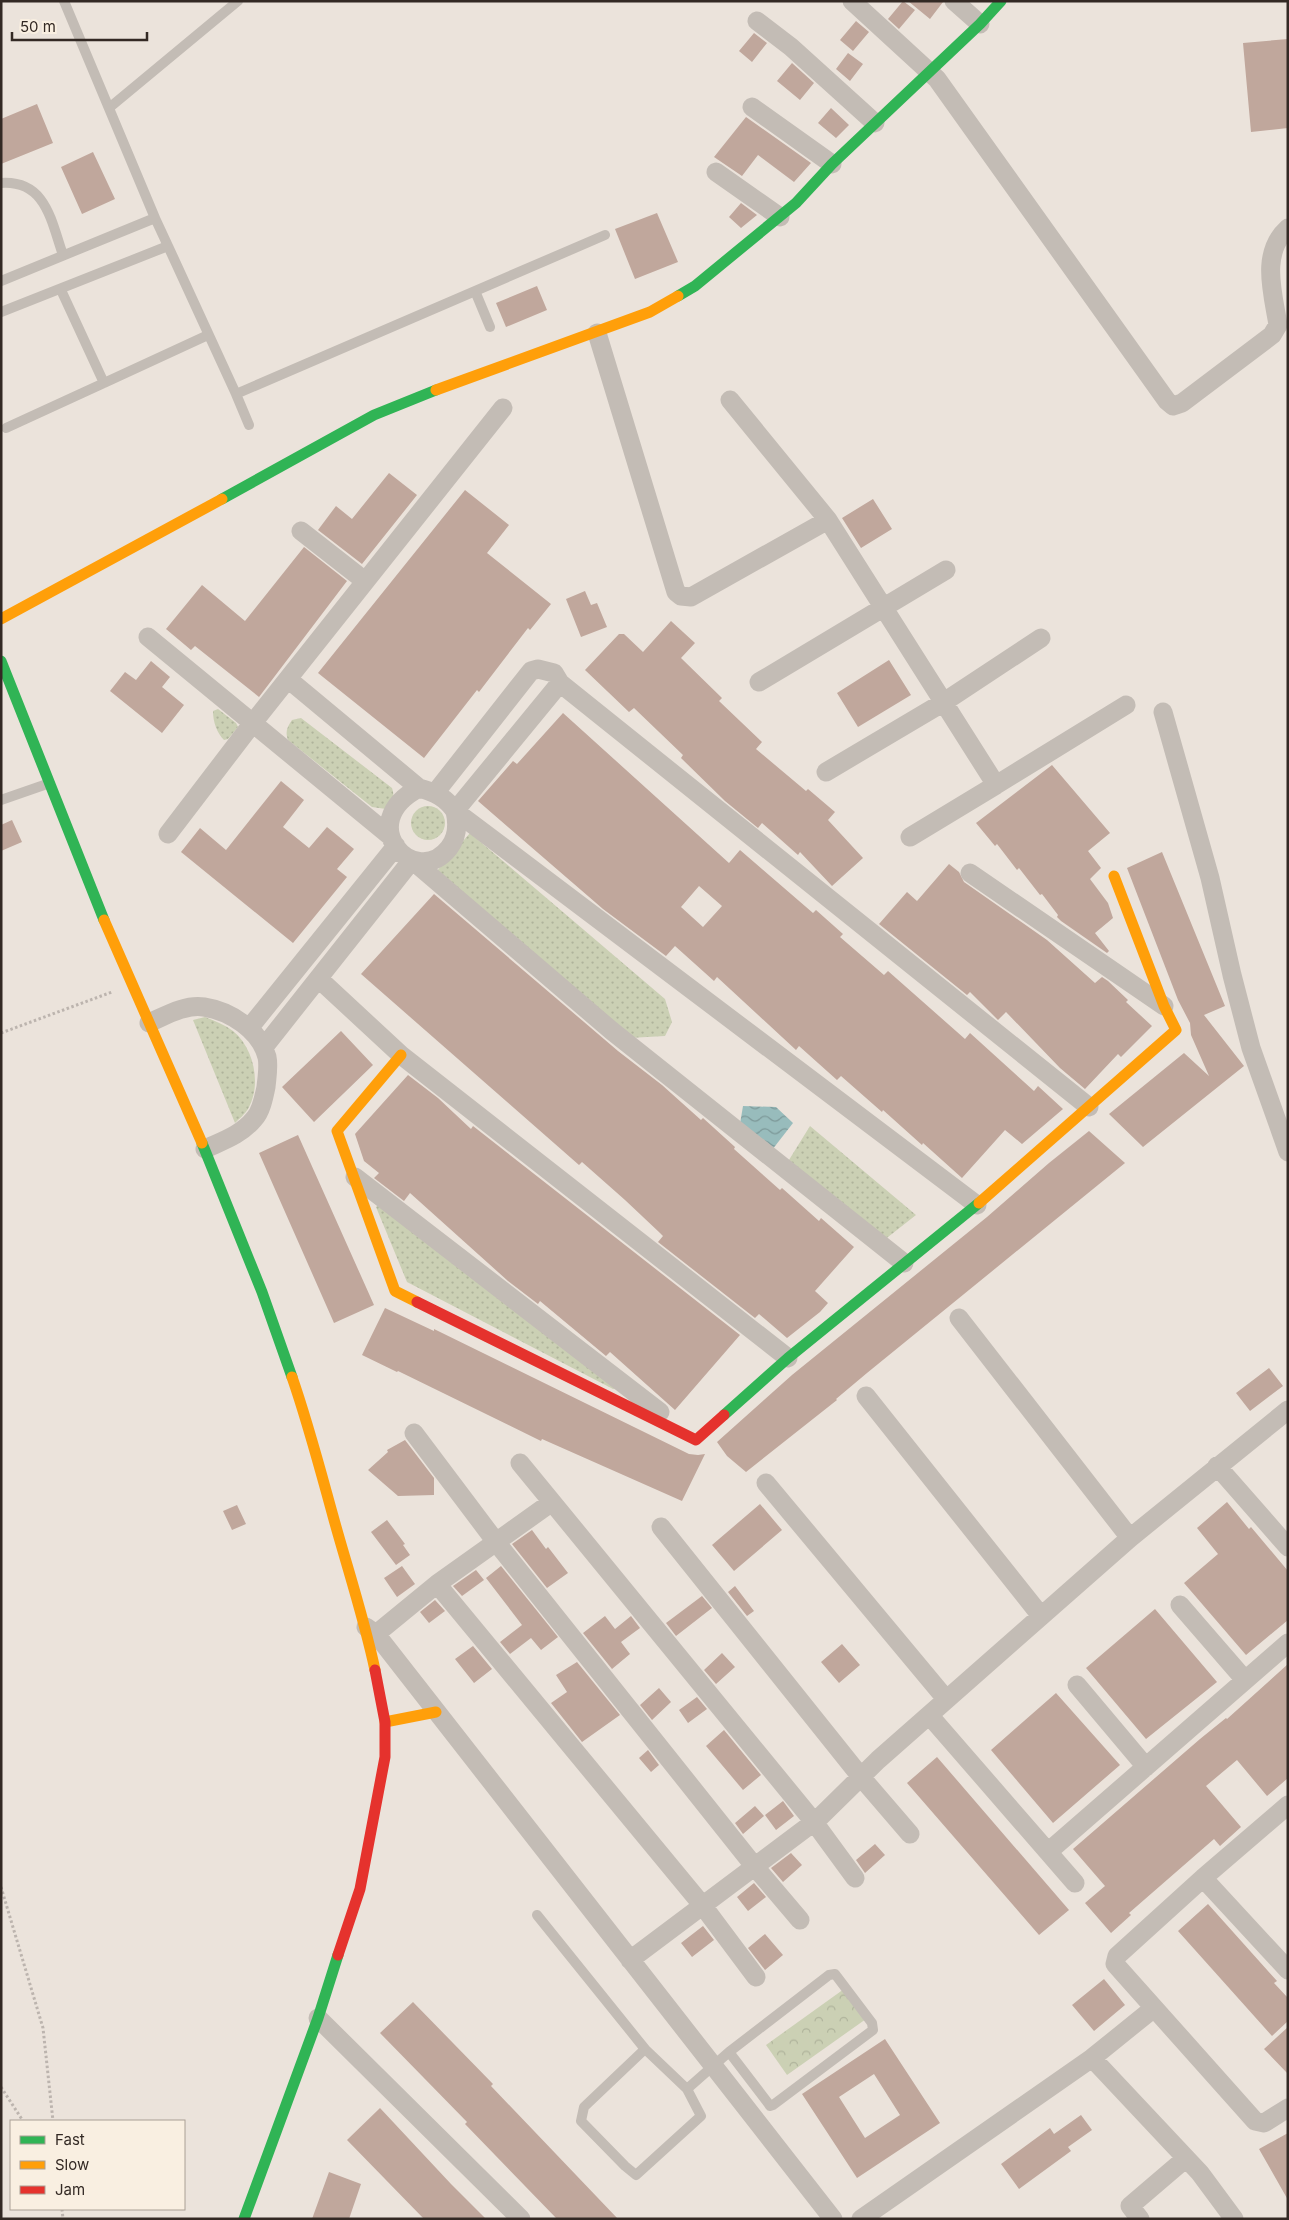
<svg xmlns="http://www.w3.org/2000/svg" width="1289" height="2220" font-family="Inter,sans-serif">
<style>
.grass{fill:url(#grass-dots)}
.forest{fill:url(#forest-crowns)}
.water{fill:url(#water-waves)}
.building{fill:#c0a79c;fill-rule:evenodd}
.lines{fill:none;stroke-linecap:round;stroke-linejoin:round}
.path{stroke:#bcb4ae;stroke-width:3;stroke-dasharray:2.5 2.5;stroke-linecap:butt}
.lane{stroke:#c3bcb5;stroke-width:10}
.street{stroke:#c3bcb5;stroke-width:19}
.fast{stroke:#30b455;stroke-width:11}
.slow{stroke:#ff9f0a;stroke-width:11}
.jam{stroke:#e5322d;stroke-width:11}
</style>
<defs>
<pattern id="grass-dots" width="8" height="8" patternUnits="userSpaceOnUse" patternTransform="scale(1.25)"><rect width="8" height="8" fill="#cbd0b4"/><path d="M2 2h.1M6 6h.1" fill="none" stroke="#afb39b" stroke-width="1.8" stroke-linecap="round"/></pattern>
<pattern id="forest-crowns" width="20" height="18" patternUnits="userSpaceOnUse" patternTransform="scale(1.25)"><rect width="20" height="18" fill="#cbd0b4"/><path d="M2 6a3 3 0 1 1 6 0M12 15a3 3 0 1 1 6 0" fill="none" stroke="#afb39b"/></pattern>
<pattern id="water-waves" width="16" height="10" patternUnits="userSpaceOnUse" patternTransform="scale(1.25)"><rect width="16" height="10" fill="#98bcbc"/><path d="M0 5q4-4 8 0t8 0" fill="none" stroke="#7d9999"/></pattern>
</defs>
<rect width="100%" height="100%" fill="#ebe3db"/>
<path class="grass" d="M218,709L236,723L238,727L228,739L224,740C217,733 213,722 213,711Z
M301,718L392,788C395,797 393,802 386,809L372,807L288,740C285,732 287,727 292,720Z
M411 823a17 17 0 1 1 34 0a17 17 0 1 1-34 0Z
M470,833L665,999L672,1022L665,1036L629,1038L436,872Z
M205,1017C215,1021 225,1025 233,1031C254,1048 262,1085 248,1109C245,1114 239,1119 235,1123L193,1020Z
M810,1126L916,1215L874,1248L784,1168Z
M382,1201L624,1387L613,1389L407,1282L376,1207Z"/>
<path class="forest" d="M844,1989L866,2019L787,2075L766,2045Z"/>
<path class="water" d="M743,1106L776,1107L793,1123L772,1150L740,1124Z"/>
<path class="building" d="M903,1L915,10L899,29L888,19Z
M908,1H943V2L930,19Z
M856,21L869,32L853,51L840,40Z
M754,33L767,43L752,62L739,51Z
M1288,39V128L1251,132L1243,43Z
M848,53L863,64L850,81L836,69Z
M792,63L814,83L800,100L777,81Z
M37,104L53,143L1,164V119Z
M831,108L849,125L836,138L818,123Z
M746,117L811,163L794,182L758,155L742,176L714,157Z
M93,152L115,199L82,214L61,167Z
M741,203L757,215L741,228L729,217Z
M657,213L678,262L635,279L615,229Z
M537,286L547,310L506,327L496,303Z
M389,473L417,495L362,564L318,530L336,506L352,519Z
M465,490L509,525L487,553L551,604L530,630L528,628L479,692L477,690L424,758L318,673Z
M873,499L892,529L861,548L842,518Z
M304,547L347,581L259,697L195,646L191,650L166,629L202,585L245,621Z
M585,591L591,605L597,603L607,627L581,637L566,599Z
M671,621L695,643L681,658L722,698L719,701L762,742L756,749L806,791L808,789L835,812L828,820L863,858L832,886L800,852L798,855L762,823L758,828L725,801L681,758L683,755L634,708L629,712L585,670L619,634H624L643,652Z
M889,660L911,695L858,727L837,693Z
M151,661L170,677L162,687L184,705L162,733L110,691L125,672L136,680Z
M563,713L729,863L740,850L813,913L816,910L843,934L840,937L884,975L888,971L965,1039L970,1033L1034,1091L1038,1086L1063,1109L1022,1144L1005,1130L962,1178L923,1143L922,1145L883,1110L882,1112L841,1076L837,1080L799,1046L796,1050L717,977L714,981L675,946L666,956L603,909L478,801L513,761L517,764ZM699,886L722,906L703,927L681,907Z
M1052,765L1110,833L1088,851L1101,868L1090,879L1108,903L1113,918L1095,933L1109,951L1107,953L1061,921L1057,917L1058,915L1042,894L1040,895L1019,868L1017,870L997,844L995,846L976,823Z
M281,781L304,800L283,827L309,848L327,827L354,849L337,869L347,877L293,943L181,852L200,828L226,850Z
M12,820L22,842L1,851V825Z
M1162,852L1225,1006L1204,1015L1244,1066L1143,1147L1109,1114L1184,1053L1209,1076L1191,1035L1190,1023L1178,1000L1127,868Z
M949,864L959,872L964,882L1047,940L1095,983L1102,977L1108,981L1128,1000L1126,1002L1152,1026L1121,1057L1118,1054L1085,1089L1060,1068L1006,1012L998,1020L970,992L967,995L879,924L907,892L917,901Z
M434,894L618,1051L662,1085L701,1120L703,1118L735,1147L734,1149L780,1190L782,1188L819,1221L821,1218L854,1247L815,1291L828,1303L820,1312L787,1338L759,1314L755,1318L658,1242L663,1236L660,1233L625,1200L582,1162L579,1165L361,974Z
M341,1031L373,1065L314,1122L282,1087Z
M408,1075L438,1098L471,1129L473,1126L740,1335L675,1410L610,1352L606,1356L540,1301L538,1304L508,1281L410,1193L404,1201L374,1178L379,1173L364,1161L355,1134Z
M1089,1131L1125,1163L867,1373L836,1399L837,1400L746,1472L727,1456L717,1442L792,1375L987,1217L1049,1163Z
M298,1135L374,1305L334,1323L259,1153Z
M385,1308L434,1331V1329L689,1454L698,1455L705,1454L682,1501L542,1439L541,1441L398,1371L397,1372L362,1355Z
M1269,1368L1283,1386L1250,1411L1236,1393Z
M405,1440L434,1478V1495L398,1496L368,1470L388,1452L387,1450Z
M1227,1502L1249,1529L1251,1527L1288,1571V1620L1246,1655L1184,1583L1218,1554L1197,1528Z
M760,1504L782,1530L734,1571L712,1545Z
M237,1505L246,1524L232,1530L223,1511Z
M387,1520L405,1544L403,1545L410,1555L396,1565L371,1532Z
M532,1530L546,1549L548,1547L568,1573L547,1588L512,1544Z
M402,1566L415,1584L397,1597L384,1578Z
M501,1566L558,1637L541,1650L531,1638L510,1654L500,1642L522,1625L486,1578Z
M476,1570L484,1580L462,1596L453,1586Z
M735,1586L754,1611L747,1616L728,1592Z
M702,1596L712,1608L676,1636L666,1623Z
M435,1600L445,1611L429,1623L420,1612Z
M1155,1609L1217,1682L1146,1739L1086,1668Z
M605,1616L615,1629L631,1616L640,1628L621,1642L630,1654L612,1669L583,1633Z
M842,1644L860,1665L839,1683L821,1662Z
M473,1646L492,1669L474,1683L455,1659Z
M722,1653L735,1667L716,1684L704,1670Z
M577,1662L620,1715L582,1742L551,1703L567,1692L556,1675Z
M1288,1664V1778L1267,1796L1237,1760L1206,1786L1241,1827L1220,1846L1214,1839L1129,1913L1131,1915L1111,1933L1085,1903L1105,1886L1073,1849L1200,1739L1226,1718L1227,1719Z
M659,1688L671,1702L652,1720L640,1705Z
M1056,1693L1120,1765L1053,1823L991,1750Z
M697,1697L707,1709L688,1723L679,1710Z
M724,1730L761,1775L743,1790L706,1746Z
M648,1750L659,1765L651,1772L639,1758Z
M937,1757L1069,1910L1039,1935L907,1783Z
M783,1801L794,1816L776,1830L765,1815Z
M755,1806L764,1816L743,1834L735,1823Z
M875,1844L885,1855L865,1873L856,1860Z
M791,1853L802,1865L783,1882L771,1868Z
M754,1883L766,1897L748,1911L737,1897Z
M1208,1904L1277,1981L1274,1983L1288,1998V2021L1272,2036L1178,1931Z
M703,1926L714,1940L692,1957L681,1943Z
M765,1934L783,1955L765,1970L748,1948Z
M1104,1979L1125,2005L1094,2031L1072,2005Z
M413,2002L493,2084L491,2086L618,2219H557L465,2124L467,2122L380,2033Z
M1288,2027V2074L1264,2049Z
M885,2039L940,2123L857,2178L802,2094ZM874,2074L900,2115L865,2138L839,2097Z
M380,2108L451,2184L486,2219H424L347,2140Z
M1081,2115L1092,2130L1068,2147L1071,2151L1019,2189L1001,2164L1050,2128L1054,2134Z
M1288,2133V2200L1259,2149Z
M329,2172L361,2184L349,2219H312Z"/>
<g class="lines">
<path class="path" d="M1,1033L112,992
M1,1887L43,2028L53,2121
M1,2087L23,2121
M62,2209L63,2219"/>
<path class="lane" d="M64,1L155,218
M109,108L238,1
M1,183C46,180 51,221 63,255
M168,246L236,394L605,235
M1,281L155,218L168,246L1,312
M61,290L104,383L208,335
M475,291L490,327
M236,394L249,425
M6,428L104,383
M1,800L47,784
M537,1915L645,2049
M687,2089L645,2049L584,2107L581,2121L625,2166L636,2175L701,2116L687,2089L729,2052L829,1975L835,1974L872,2023L873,2030L773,2105L770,2106L768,2103L729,2052"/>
<path class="street" d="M852,1L937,79L1167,401L1173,406L1182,403L1272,335L1278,325C1273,293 1260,253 1288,228
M954,1L980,24
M757,21L791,47L875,123
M752,107L832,164
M716,172L780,217
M597,333L676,592L681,596L691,597L828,520
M730,400L828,520L996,785L1126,705
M301,531L365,581
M148,637L390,836
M288,679L419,788
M759,682L946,570
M1163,712L1210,878L1232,975L1251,1048L1288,1152
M826,772L944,702L1041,638
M435,793L531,671L538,669L554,673L560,683L1089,1107
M455,811C458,824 457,838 449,848C415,891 352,823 419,788C435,792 446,798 455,811L977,1205
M455,811L560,683
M168,834L252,724L503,408
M910,837L996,785
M970,873L1164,1006
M319,979L401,1055L788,1358
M149,1023C165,1016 185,1004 204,1007C230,1011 260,1030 267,1057C269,1066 267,1077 266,1087C264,1097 261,1112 254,1119C241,1135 222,1141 205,1149
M250,1027L396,846
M264,1047L412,860L612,1031L904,1263
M355,1177L660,1412
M959,1318L1130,1538
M866,1396L1041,1616
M414,1433L496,1542L552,1502L814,1822L855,1878
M520,1463L552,1502
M1217,1466L1288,1547
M766,1483L946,1699
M661,1527L861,1777L910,1834
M437,1584L703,1906L756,1977
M1180,1605L1245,1680
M366,1627L376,1634L833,2219
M376,1634L437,1584L496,1542L755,1867L800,1920
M1077,1685L1146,1767
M929,1715L1075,1883
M1288,1805L1203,1878L1117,1956L1115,1964L1255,2121L1264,2123L1288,2108
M1048,1852L1288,1643
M1203,1878L1288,1970
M630,1960L818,1819L878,1760L1130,1538L1288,1410
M318,2018L521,2219
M1092,2058L1200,2173L1234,2219
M861,2219L1092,2058L1154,2008
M1140,2219L1130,2206L1185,2159"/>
<path class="fast" d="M678,296L695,286L796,203L832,164L980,24L1001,1
M222,499L374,415L436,390
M1,661L104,920
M202,1143L262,1292L292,1377
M724,1415L788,1358L979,1203
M244,2219L318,2018L338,1955"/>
<path class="slow" d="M436,390L650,312L678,296
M1,619L222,499
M104,920L202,1143
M401,1055L337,1131L395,1291L417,1302
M979,1203L1176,1030L1164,1006L1114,876
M292,1377C308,1423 320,1469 333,1516C347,1567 364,1618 375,1670
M385,1722L436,1712"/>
<path class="jam" d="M417,1302L696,1440L724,1415
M338,1955L360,1889L385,1757V1722L375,1670"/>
</g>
<rect width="1289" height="2220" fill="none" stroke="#332924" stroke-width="5"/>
<rect x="10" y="2120" width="175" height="90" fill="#f9efe1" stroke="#aaa095"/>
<rect x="20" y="2136" width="25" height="8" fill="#30b455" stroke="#aaa095"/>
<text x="55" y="2145" font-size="15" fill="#332924">Fast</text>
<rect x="20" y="2161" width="25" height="8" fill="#ff9f0a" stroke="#aaa095"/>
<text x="55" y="2170" font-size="15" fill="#332924">Slow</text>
<rect x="20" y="2186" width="25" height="8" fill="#e5322d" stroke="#aaa095"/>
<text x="55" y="2195" font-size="15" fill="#332924">Jam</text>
<path d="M12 32v8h135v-8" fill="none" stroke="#332924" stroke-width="2.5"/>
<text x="20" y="32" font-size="15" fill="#332924" stroke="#f9efe1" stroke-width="4" paint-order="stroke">50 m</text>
</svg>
